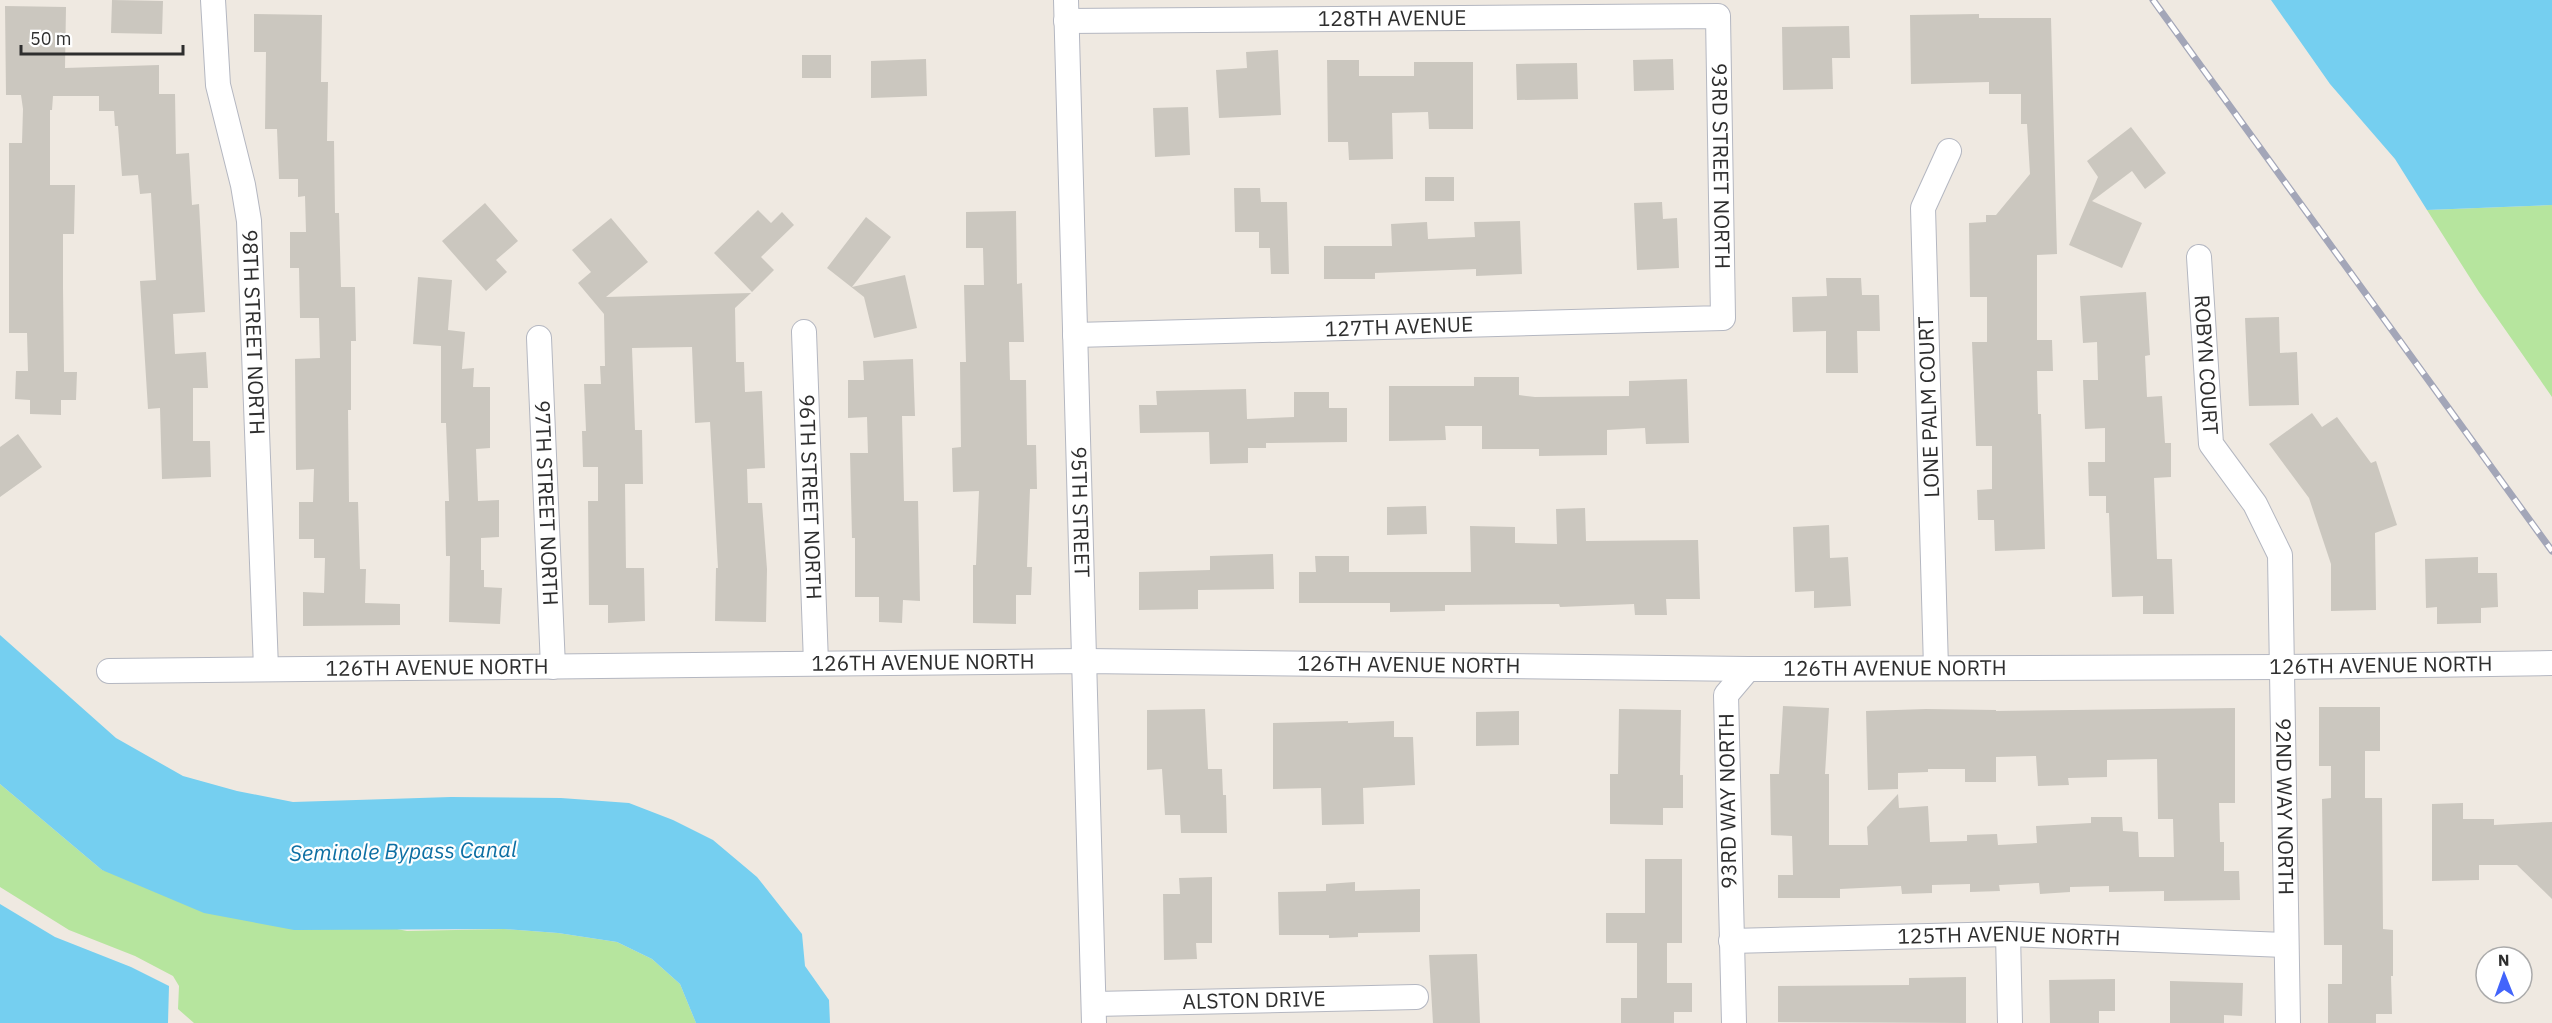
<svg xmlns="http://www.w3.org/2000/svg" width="2552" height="1023" font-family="'IBM Plex Sans',sans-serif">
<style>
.green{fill:#b6e59e}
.water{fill:#75cff0}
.building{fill:#cbc7bf}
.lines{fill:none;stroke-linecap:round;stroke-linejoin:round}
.minor-casing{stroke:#b4b7c1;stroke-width:26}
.minor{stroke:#fff;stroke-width:24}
.rail-casing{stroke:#a3a6b8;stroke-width:7}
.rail{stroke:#fff;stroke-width:4.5;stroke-dasharray:14;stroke-linecap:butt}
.labels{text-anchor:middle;stroke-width:4.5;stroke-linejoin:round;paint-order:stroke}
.street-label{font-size:21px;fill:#2e2e2e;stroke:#fff}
.water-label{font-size:22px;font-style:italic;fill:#0d6fa3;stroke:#fff}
</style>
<rect width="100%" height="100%" fill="#efe9e1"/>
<path class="green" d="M2552,205V397L2479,292L2427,210Z
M0,784L102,870L407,931L504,929L558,933L617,942L652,959L680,984L696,1023H194L178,1009L179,986L173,976L135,956L69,930L0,887Z"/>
<path class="water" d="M2271,0H2552V205L2427,210L2395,159L2330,84Z
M0,635L116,738L183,776L237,791L293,802L451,797L561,798L629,803L673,820L713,840L757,877L802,934L805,966L829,1000L830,1023H696L680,984L652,959L617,942L558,933L504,929L294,930L204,913L102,870L0,784Z
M0,904L55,937L131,967L169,986L168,1023H0Z"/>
<path class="building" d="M112,0L163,1L162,34L111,33Z
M5,6L66,7L65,68L159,65V94H175L176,154L189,153L192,205L199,204L205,312L173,314L175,354L206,352L208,388H193V441H210L211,477L162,479L160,408L148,409L140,281L156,280L151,193L140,194L138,175L122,176L118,126H115L114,111H99V96H53L52,110H50V185H75L74,234H63V288L64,372H77L76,400H61V415L30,414V400L15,399L16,371H28L27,333H9V143H22L23,109L21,95H6Z
M254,14L322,15L321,82H328L327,141H334L335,213H339L341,287H355L356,341H351V410H348L349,502H358L360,569H366L365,603L400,604V625L303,626V592L324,593L325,558H314V539H299V502H313L314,469L296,470L295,359L320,358L319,318H300L299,268H290V232H306L305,196L298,197V179H279L277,129H265L266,52H254Z
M1979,14V18H2051L2057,254L2037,255V340H2052L2053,371H2037L2038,414H2041L2045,549L1995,551L1994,520H1978L1977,490L1992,489V446H1976L1972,342H1987V297H1970L1969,223L1986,222V215H1996L2030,174L2027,124H2021V94H1989V82L1911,84L1910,15Z
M1849,26L1850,58H1832L1833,89L1783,90L1782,27Z
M1278,50L1281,115L1219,118L1216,70L1247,68L1246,52Z
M802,55H831V78H802Z
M926,59L927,96L871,98V61Z
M1673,59L1674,90L1634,91L1633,60Z
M1327,60H1359V76H1414V62H1473V129H1429L1428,112L1392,113L1393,159L1349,160L1348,142H1328Z
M1577,63L1578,99L1517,100L1516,64Z
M1188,107L1190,155L1155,157L1153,108Z
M2131,127L2166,173L2145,189L2132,171L2092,201L2142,223L2122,268L2069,245L2098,177L2087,161Z
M1425,177H1454V201H1425Z
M1234,188H1260L1261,202H1287L1289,274H1271L1270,248H1259V232H1235Z
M1662,202L1663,219L1677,218L1679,268L1637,270L1634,203Z
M485,203L518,241L496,260L507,272L486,291L442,241Z
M758,210L771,223L782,212L794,225L761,257L774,270L752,292L714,253Z
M1016,211L1017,284L1022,283L1024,342H1009L1010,380H1026L1027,445H1036L1037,489H1030L1027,567H1032L1031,595H1016V624L973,623V565H976L979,491L953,492L952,448L961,447L960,362H966L964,285H984L983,248H966V212Z
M866,217L891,237L852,287L905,275L917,328L874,338L864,297L827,268Z
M611,218L648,262L606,297L751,293L735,308L736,362H744L745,392L762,391L765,468L747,469L748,503H762L767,569L766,622L715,621L716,568H718L710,422L695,423L692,347L632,348L635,430H642L643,484H625L626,568H644L645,621L608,623V605H589L588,501H598V467H583L582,431H586L584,384H601L600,366H605L604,314L578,283L591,272L572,250Z
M1520,221L1522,274L1476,276V269L1375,273V279H1324V246H1392L1391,224L1427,222L1428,239L1475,237L1474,222Z
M418,277L452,280L448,330L465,332L462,369L474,368L473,387H490V448L476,449L478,501L499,500V537L481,538V570H484V587L502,588L500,624L449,622L450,556H446L445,501H449L446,423H441V346L413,344Z
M1826,278H1861L1862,295H1879L1880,331H1857L1858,373H1826V331L1793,332L1792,297L1827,296Z
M2146,292L2150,355L2145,356L2147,397L2162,396L2165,443H2171V477L2154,478L2157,559H2172L2174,614H2143V596L2112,597L2109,513H2106V496H2089L2088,462H2105V428L2085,429L2083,380H2098L2097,342L2083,343L2080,296Z
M2279,317L2280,353L2297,352L2299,405L2249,406L2245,318Z
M913,359L915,416H902L904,501H918L920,601L903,600L902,623L879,622V597H855V538H852L850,453H868L867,417L848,418V380H864L863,361Z
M1474,377H1519V395L1535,397L1629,396V381L1687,379L1689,443L1646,444L1645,428L1607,430V455L1539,456V449H1482V426H1445L1446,440L1389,441V386H1474Z
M1246,389L1247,419L1294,417V392H1329V408H1347V442L1266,443V448H1248V463L1210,464L1209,432L1140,433L1139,405H1157L1156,391Z
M2312,413L2322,427L2337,417L2371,463L2376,461L2397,525L2375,533L2376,610L2331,611V564L2309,498L2269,444Z
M18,434L42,467L0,497V447Z
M1426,506L1427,534L1387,535V507Z
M1585,508L1586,541L1698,540L1700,599H1666L1667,615H1635L1634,604L1560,607L1559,604L1445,605V611L1390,612V603H1299V572H1316L1315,556H1349V572H1471L1470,526L1515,527V543L1557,544L1556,509Z
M1829,525L1830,558L1848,557L1851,606L1814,608V591L1795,592L1793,527Z
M1273,554L1274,589L1198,590V609L1139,610V572L1210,570V556Z
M2478,557V573H2497L2498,607L2481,608V623L2437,624V607L2426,608L2425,559Z
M1783,706L1829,708L1825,774H1829V845H1868L1867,827L1898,794L1899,808L1928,806L1930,842L1967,841V835L1997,834L1998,845L2037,843L2036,826L2091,823V817H2122L2123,831L2138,832L2139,857H2174L2173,819H2158L2157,759L2107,760V777L2068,778L2069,785L2038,786L2036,756L1996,757V782H1965V769H1928V772L1898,773V789L1868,790L1866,711L1926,709L1996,710V711L2235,708V803H2219L2220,842H2224V871H2239L2240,900L2164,901V891L2109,892V886L2070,887V892L2040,894L2039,883L1999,885L2000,891L1970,892V884L1932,885V893L1902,894L1901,886L1840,889V898H1778V875H1793L1792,836L1771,835L1770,774H1779Z
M2319,707H2380V751H2365V798H2382L2383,929L2393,930V976H2391L2392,1014H2376V1023H2328V984H2342V945H2324L2322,799L2331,798V766H2319Z
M1205,709L1208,769H1222L1223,795H1226L1227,833H1181L1180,815H1165L1162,769L1147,770V710Z
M1619,709L1681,710L1680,775H1683V808H1663V825L1610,824V774H1618Z
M1519,711V745L1476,746V712Z
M1348,721V723L1394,721V737H1413L1415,785L1363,788L1364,824L1322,825L1321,788L1273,789V723Z
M2463,803V819H2494V825L2552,822V899L2517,865H2479V880L2432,881V804Z
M1645,859H1682V943H1667V983H1692V1012H1674V1023H1621V998H1637V943H1606V913H1645Z
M1212,877V943H1196L1197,959L1164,960L1163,894H1180L1179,878Z
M1355,882V891L1420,889V932L1358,933V937L1329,938V935H1279L1278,892L1326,891V884Z
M1477,954L1480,1023H1433L1429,955Z
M1966,977V1023L1778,1022V986L1909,985V978Z
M2115,979V1011H2099V1023H2050L2049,980Z
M2170,981L2243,983L2242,1016L2224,1015V1023H2170Z"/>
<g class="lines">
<g class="minor-casing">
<g id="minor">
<path id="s1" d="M213,0L218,85L243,185L249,221L266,668"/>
<path id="s2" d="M1066,0L1094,1023"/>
<path id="s3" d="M1066,21L1718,16L1723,318L1075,335"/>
<path id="s4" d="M2199,257L2211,444L2255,504L2280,555L2288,1023"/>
<path id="s5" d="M804,332L816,663"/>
<path id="s6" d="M539,338L553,667"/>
<path d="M1936,668L1923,208L1949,151"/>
<path id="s7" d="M109,671L1085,661L1748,669L2281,667L2552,663"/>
<path d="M2008,934L2010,1023"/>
<path id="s8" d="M1731,941L2008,934L2285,945"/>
<path id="s9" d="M1094,1004L1416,997"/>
<path d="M1734,1023L1726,695L1748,669"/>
</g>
</g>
<use href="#minor" class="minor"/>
<g class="rail-casing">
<path id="rail" d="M2153,0L2552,551"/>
</g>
<use href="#rail" class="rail"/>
</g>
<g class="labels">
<g class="street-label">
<text dy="7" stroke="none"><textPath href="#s3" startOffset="326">128TH AVENUE</textPath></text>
<text dy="7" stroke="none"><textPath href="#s3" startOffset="802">93RD STREET NORTH</textPath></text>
<text transform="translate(1399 327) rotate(-2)" y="7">127TH AVENUE</text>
<text dy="7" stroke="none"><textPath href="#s1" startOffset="336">98TH STREET NORTH</textPath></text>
<text dy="7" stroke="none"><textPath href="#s4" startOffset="108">ROBYN COURT</textPath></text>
<text transform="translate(1929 407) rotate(-92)" y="7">LONE PALM COURT</text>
<text dy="7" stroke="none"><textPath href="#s5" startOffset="165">96TH STREET NORTH</textPath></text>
<text dy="7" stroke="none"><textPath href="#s6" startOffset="165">97TH STREET NORTH</textPath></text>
<text dy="7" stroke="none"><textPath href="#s2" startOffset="512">95TH STREET</textPath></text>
<text dy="7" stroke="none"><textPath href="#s7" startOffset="814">126TH AVENUE NORTH</textPath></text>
<text dy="7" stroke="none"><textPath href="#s7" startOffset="1300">126TH AVENUE NORTH</textPath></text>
<text dy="7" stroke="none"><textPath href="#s7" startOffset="2272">126TH AVENUE NORTH</textPath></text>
<text dy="7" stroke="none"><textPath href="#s7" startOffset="328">126TH AVENUE NORTH</textPath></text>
<text dy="7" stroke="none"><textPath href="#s7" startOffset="1786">126TH AVENUE NORTH</textPath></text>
<text transform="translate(1728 801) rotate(-91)" y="7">93RD WAY NORTH</text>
<text dy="7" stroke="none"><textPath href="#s4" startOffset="570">92ND WAY NORTH</textPath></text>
<text dy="7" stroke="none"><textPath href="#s8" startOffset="278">125TH AVENUE NORTH</textPath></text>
<text dy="7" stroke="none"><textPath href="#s9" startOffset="160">ALSTON DRIVE</textPath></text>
</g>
<g class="water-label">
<text transform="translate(403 851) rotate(-1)" y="8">Seminole Bypass Canal</text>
</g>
</g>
<g transform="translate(2504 975) rotate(359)"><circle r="28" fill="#ffffff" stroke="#ababab" stroke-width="1.5"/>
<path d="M0-4.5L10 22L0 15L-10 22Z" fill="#4264fb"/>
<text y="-9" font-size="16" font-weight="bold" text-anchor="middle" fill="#2e2e2e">N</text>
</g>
<path d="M21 45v9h162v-9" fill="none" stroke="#2e2e2e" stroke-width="3"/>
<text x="30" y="45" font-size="18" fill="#2e2e2e" stroke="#ffffff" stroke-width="4.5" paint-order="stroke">50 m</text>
</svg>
